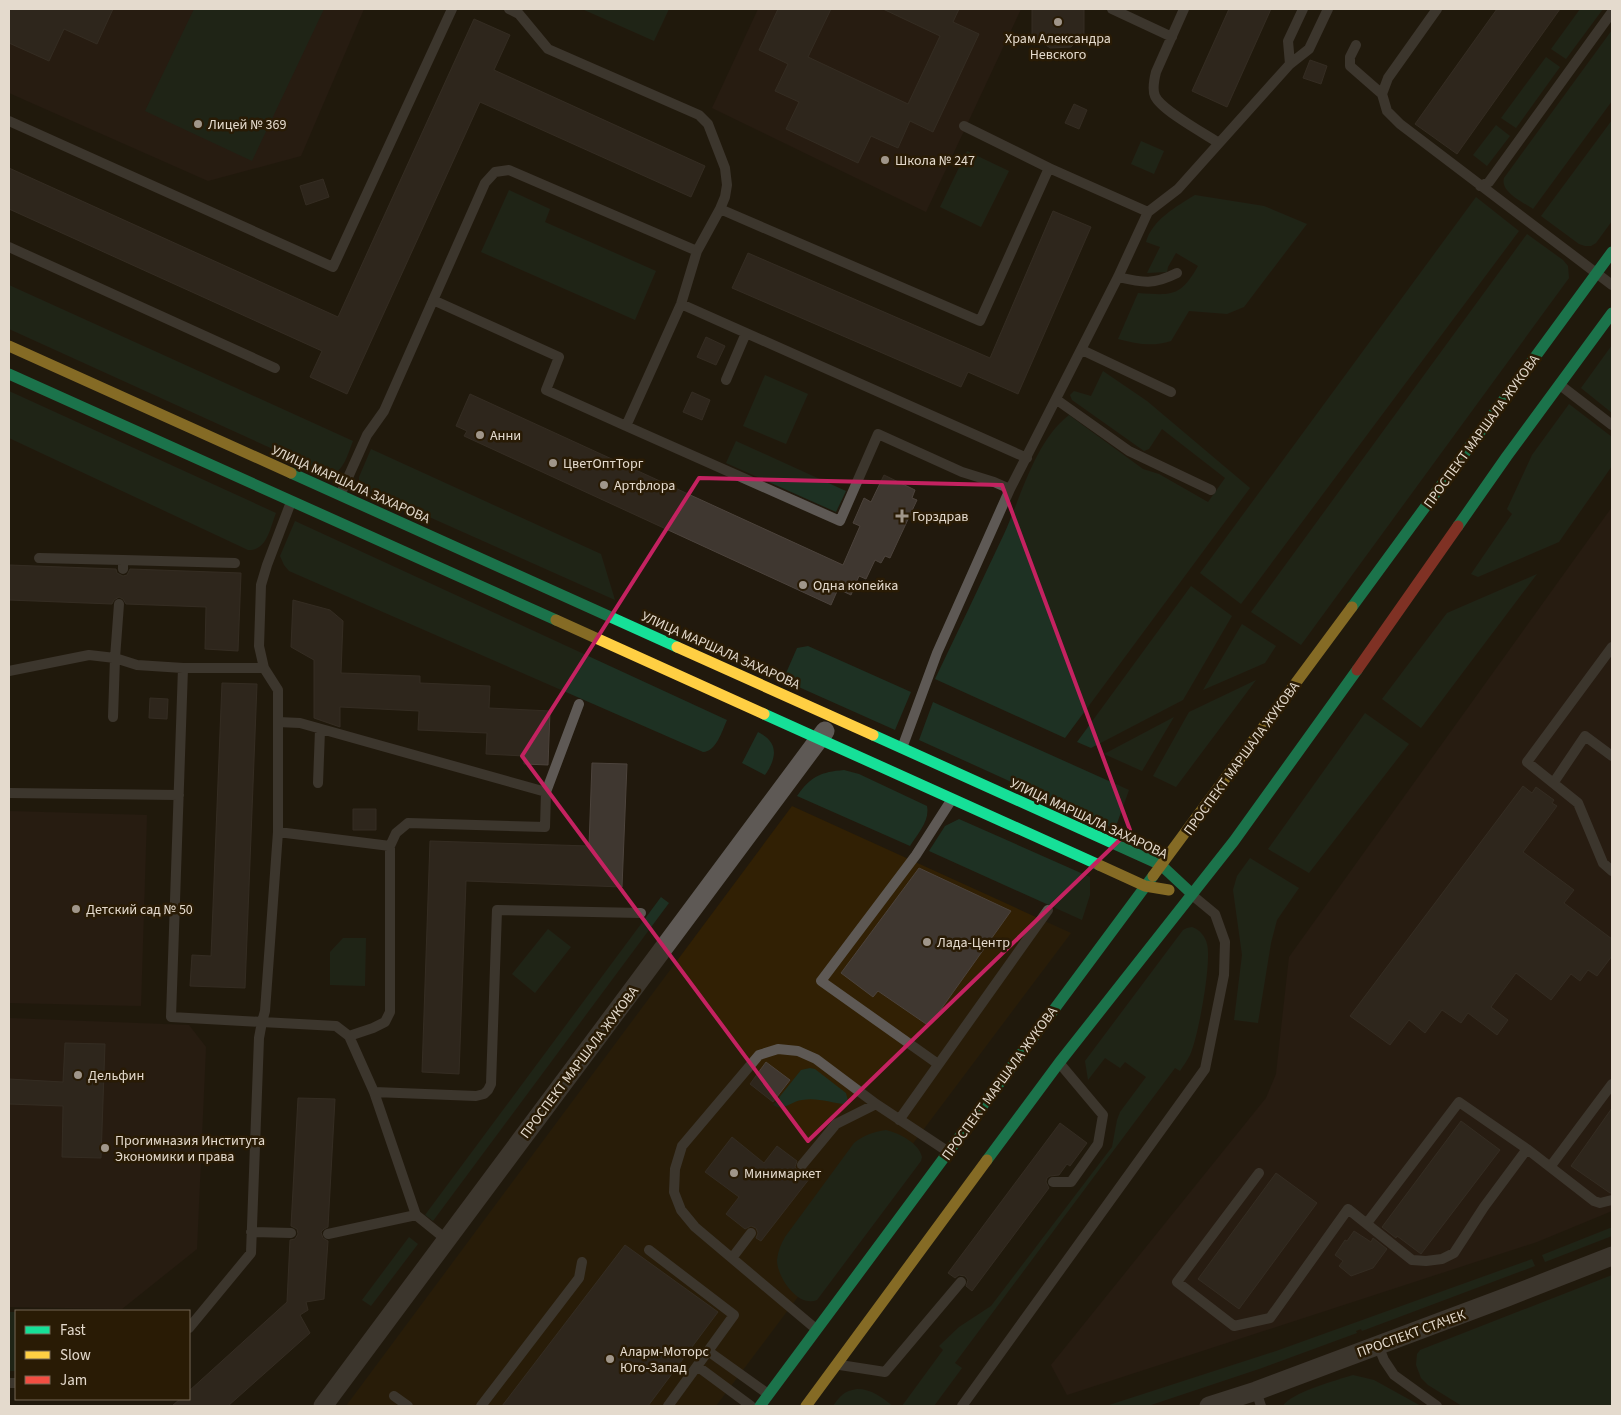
<svg xmlns="http://www.w3.org/2000/svg" width="1621" height="1415" font-family="'Source Sans 3',sans-serif">
<style>
.built{fill:#312004}
.education{fill:#2f1f17}
.green{fill:#1e3123}
.building{fill:#3f3730;stroke:#4c433c}
.lines{fill:none;stroke-linecap:round;stroke-linejoin:round}
.lane{stroke:#5e5955;stroke-width:10}
.street{stroke:#5e5955;stroke-width:19}
.fast{stroke:#16e098;stroke-width:11}
.slow{stroke:#ffcf43;stroke-width:11}
.jam{stroke:#f24e42;stroke-width:11}
.marked{fill:none;stroke:#c42261;stroke-width:4;stroke-linejoin:round}
.poi-dot{fill:#a0968a;stroke:#291b05;stroke-width:2}
.labels{text-anchor:middle;stroke-width:5;stroke-linejoin:round;paint-order:stroke}
.poi-label{font-size:14px;fill:#e4dacd;stroke:#291b05;text-anchor:start}
.street-label{font-size:14px;fill:#e4dacd;stroke:#291b05}
</style>
<rect width="100%" height="100%" fill="#21190d"/>
<path class="built" d="M792,806L1071,933L716,1406H346Z"/>
<path class="education" d="M9,9H364L301,156L208,181L9,93Z
M758,9H1021L926,212L712,108Z
M1612,507V1211L1537,1242L1067,1395L1051,1365L1266,1098L1276,1074L1289,957Z
M9,811L147,815L141,1006L9,1003Z
M9,1018L189,1025L206,1047L197,1249L122,1309L9,1307Z"/>
<path class="green" d="M194,9H324L252,161L145,111Z
M582,9H669L654,41Z
M1580,9H1603L1566,59L1551,49Z
M1612,30V101L1533,209C1523,202 1500,192 1504,178Z
M1546,57L1560,67L1516,128L1501,118Z
M1612,120V221L1596,243L1591,246H1585L1579,244L1541,216Z
M1496,125L1510,136L1487,166L1473,155Z
M1141,141L1164,151L1154,174L1131,164Z
M967,151L1009,171L981,227L940,207Z
M509,190L550,209L545,222L656,271L635,320L481,252Z
M1195,195L1264,206L1307,224L1244,307L1227,314L1189,311L1171,341C1153,347 1136,344 1118,339L1138,293C1171,295 1180,298 1198,266L1176,253L1168,267L1167,272L1147,273L1160,247L1146,242C1152,220 1177,206 1195,195Z
M1476,197L1519,231L1241,604L1200,573Z
M1527,234L1563,260L1568,266L1569,278L1301,645L1251,612Z
M9,285L353,441C348,453 344,472 330,475L9,329Z
M1612,345V413L1581,388Z
M1103,371L1147,401L1250,488L1065,738L935,679C958,631 981,583 1004,534C1021,497 1035,441 1069,415L1143,469L1159,474L1208,502L1225,478L1162,429L1149,449L1144,451L1072,400L1070,395L1074,391L1091,396Z
M765,375L808,394L786,444L743,426Z
M9,391L276,513C270,528 267,551 248,550L9,438Z
M1569,404L1612,437V466L1559,542L1478,577L1471,574L1512,514L1507,509L1532,455Z
M736,441L846,491L836,512L726,463Z
M371,449L601,554L615,600L362,487L359,483V477Z
M295,521L727,720C722,731 716,752 703,752L289,571L284,565L280,556Z
M1537,574L1421,728L1382,699L1447,613Z
M1191,586L1232,616L1183,700L1091,748L1077,742Z
M1242,624L1276,646L1265,663L1203,690Z
M808,646L911,692L895,730L783,680L797,648Z
M1256,680L1176,787L1153,776L1189,712Z
M933,702L1129,790L1115,829L919,740Z
M1365,713L1409,744L1309,873L1268,849Z
M1174,717L1142,771L1104,754Z
M758,732C779,742 777,758 765,775L742,763Z
M844,770L859,774L927,806C930,821 918,833 910,846L797,796C811,776 821,772 844,770Z
M959,819L1090,877V895L1082,920L929,851L945,826Z
M1250,858L1299,888L1277,920L1271,943L1258,1023L1234,1020L1242,955L1233,890L1237,876Z
M661,897L669,903L433,1221L425,1215Z
M1192,927C1200,930 1205,936 1207,944C1212,962 1198,1038 1190,1055C1187,1061 1183,1066 1180,1071L1175,1068L955,1363L962,1368L934,1406H902L943,1350L939,1346L959,1327L991,1306L1112,1147L1117,1120L1120,1112L1146,1077L1125,1062L1120,1068L1105,1058L1088,1080L1085,1061L1183,930L1187,928Z
M548,929L571,947L535,993L512,974Z
M343,938H366L365,986L330,985V952Z
M810,1068L815,1069L846,1093L848,1101L845,1104C831,1103 817,1097 802,1100C791,1101 784,1112 773,1105L801,1070Z
M886,1130C899,1133 919,1143 922,1157L921,1161L817,1300C798,1308 777,1277 777,1260C778,1251 781,1244 785,1237L854,1143C864,1135 873,1132 886,1130Z
M1610,1228H1612V1236L1545,1262L1542,1255Z
M409,1237L418,1244L371,1306L362,1300Z
M1532,1259L1535,1266L1362,1331L1361,1329L1356,1331L1357,1333L1262,1368L1148,1406H1106L1276,1351Z
M1612,1275V1406H1462L1428,1385L1421,1378L1416,1365L1417,1354L1420,1350Z
M9,1312H16V1371H9Z
M1353,1375L1374,1380L1421,1406H1283C1290,1393 1337,1380 1353,1375Z
M857,1389C872,1389 881,1397 893,1406H833C840,1396 844,1391 857,1389Z"/>
<path class="building" d="M9,9H113L97,44L64,29L49,61L9,43Z
M778,9H831L808,57L908,104L940,36L883,9H959L953,22L979,34L933,132L910,121L898,148L871,136L858,163L786,129L799,102L775,91L788,64L759,50Z
M1032,9H1084V34L1071,47L1050,48L1032,34Z
M1229,9H1271L1227,107L1192,91Z
M1497,9H1560L1457,154L1415,124Z
M474,19L510,35L494,70L705,166L691,197L480,102L347,394L310,377L322,351L9,209V168L338,317Z
M1310,60L1327,66L1321,84L1303,78Z
M1074,104L1087,110L1079,129L1065,123Z
M323,179L329,197L306,205L300,186Z
M1053,211L1091,227L1018,394L968,372L961,387L732,288L748,253L990,358Z
M706,337L725,346L716,365L697,357Z
M692,392L710,400L702,420L683,412Z
M470,394L843,565L860,526L853,523L864,498L871,502L884,475L915,490L912,498L917,500L890,558L885,556L881,563L875,560L866,579L859,576L851,595L838,589L831,605L464,436L467,431L456,426Z
M9,565L116,569L117,573L123,576L127,575L130,569L241,573L238,651L205,649L206,607L126,604L123,599L119,597L114,600L112,604L9,600Z
M293,600L330,610L343,621L341,673L420,676V683L490,686L489,708L550,711L548,765L524,764V756L486,754L487,733L418,730L419,711L340,707V727L314,718V660L291,647Z
M222,683L257,684L245,988L190,986L192,955L211,956Z
M150,698L168,699L167,719L149,718Z
M592,763L627,764L622,887L466,881L459,1074L422,1072L430,841L589,846Z
M1523,786L1532,793L1536,787L1554,800L1552,803L1557,806L1523,852L1574,890L1564,903L1612,939V956L1597,976L1588,970L1580,981L1571,974L1551,1000L1516,973L1491,1007L1508,1020L1497,1035L1468,1013L1461,1023L1442,1010L1425,1033L1409,1020L1390,1045L1350,1016Z
M353,809H376V830H353Z
M919,868L1011,911L929,1026L878,991L873,997L841,973Z
M65,1043L105,1044L101,1158L62,1157L63,1106L9,1104V1079L63,1082Z
M766,1062L790,1080L773,1102L750,1084Z
M298,1098L335,1099L328,1227L324,1229L321,1232L323,1238L328,1241L324,1299L306,1302L308,1310L300,1315L310,1333L228,1406H172L180,1399H189V1391L287,1302L290,1240L295,1239L298,1234L297,1229L291,1226Z
M1612,1108V1193H1610L1571,1166Z
M1461,1121L1500,1150L1421,1254L1397,1236L1396,1238L1382,1227Z
M1060,1123L1087,1143L1070,1166L1067,1164L1059,1175L1050,1176L1047,1178L1046,1182L1049,1188L972,1291L966,1286L968,1280L965,1276L959,1275L955,1278L948,1273Z
M732,1137L764,1163L777,1146L797,1161L795,1167L798,1171L804,1172L807,1169L813,1174L761,1241L756,1238L758,1233L756,1228L751,1226L745,1229L726,1214L739,1197L705,1172Z
M1276,1173L1317,1203L1239,1309L1198,1279Z
M1354,1231L1371,1242L1373,1238L1387,1249L1373,1268L1351,1276L1339,1266L1343,1261L1335,1255L1345,1240L1347,1241Z
M625,1245L718,1312L648,1406H502Z"/>
<g class="lines">
<path class="lane" d="M509,9L519,14L548,49L699,115L708,124L725,168L727,185L725,197L720,209
M1112,9L1172,37
M1184,9L1156,72C1154,80 1152,89 1155,96C1161,110 1205,134 1219,143
M1437,9L1388,78L1382,94L1387,111L1400,124L1612,285
M1356,45L1350,57V66L1382,94
M1290,64L1309,49L1328,9
M9,121L333,267L452,9
M964,126L1049,168
M1480,186L1489,182L1612,12
M9,247L275,368
M1118,277C1144,283 1153,285 1177,273
M433,300L559,357L546,390L626,426
M681,304L1027,458
M1082,350L1171,392
M726,380L746,333
M1560,385L1612,425
M1057,400L1129,451L1211,490
M1010,489L994,482L962,472L878,434L840,521L626,426L681,304L697,251L720,209L980,321L1049,168L1148,212
M341,493L367,435L384,411L485,183L495,172L509,170L697,251
M291,502L267,565L261,585L259,646L264,668L278,690V832L265,1011L262,1022L336,1026L349,1036L374,1092L416,1215
M39,558L123,560V569
M123,560L235,563
M1612,647L1527,762L1578,803L1603,863L1612,871
M183,668L171,1017L262,1022L259,1038L251,1253L189,1328
M9,671L89,655L115,658L119,604
M113,717L115,658L137,665L183,668H264
M278,722L300,723L546,792L579,704
M902,748L937,653L1010,489L1118,277L1148,212L1178,189L1290,64L1288,41L1303,9
M1554,782L1585,736L1612,756
M318,783L320,730
M9,793L179,795
M278,832L390,846
M349,1036L373,1028L385,1022L390,1012V846L396,833L408,823L545,827L546,792
M938,1064L821,981L916,855L952,799
M374,1092L476,1096L484,1094L488,1090L491,1084L497,910L641,913
M899,1120L1048,910
M802,1165L836,1124L876,1104
M1550,1167L1612,1084
M1259,1173L1177,1282L1234,1326L1270,1318L1348,1209L1412,1260L1426,1261L1442,1259L1454,1253L1484,1207L1527,1149L1594,1201L1600,1203L1612,1200
M1053,1182H1071L1098,1144L1103,1115L1061,1065
M1367,1223L1459,1102L1527,1149
M251,1232L291,1233
M328,1234L416,1215L447,1240
M649,1250L734,1315L708,1351L768,1394
M732,1258L751,1233
M816,1329L695,1227L681,1210L674,1192L675,1169L682,1146L759,1055L778,1049L798,1051L816,1059L876,1104L947,1151
M1378,1345L1384,1360L1394,1375L1437,1406
M840,1365L885,1372L961,1282
M697,1366L751,1406
M9,1383H16
M1256,1391L1261,1406
M394,1396L408,1406
M481,1406L579,1278L582,1262
M668,1406L708,1351
M962,1406L1205,1069L1224,975L1225,942L1215,914L1192,895"/>
<path class="street" d="M323,1406L825,731
M1209,1406L1256,1391L1507,1297L1612,1256"/>
<path class="fast" d="M9,374L556,620
M291,473L677,647
M1458,526L1507,456L1612,313
M1352,607L1612,252
M764,714L1099,865
M873,735L1161,865L1191,893
M987,1160L1059,1063L1234,841L1357,670
M760,1406L1153,876"/>
<path class="slow" d="M9,346L291,473
M556,620L764,714
M677,647L873,735
M1099,865L1145,886L1169,890
M1153,876L1352,607
M806,1406L987,1160"/>
<path class="jam" d="M1357,670L1458,526"/>
</g>
<path d="M0 0H1621V1415H0ZM699,478L1002,485L1130,830L808,1141L522,756Z" fill="#21190d" fill-opacity=".55" fill-rule="evenodd"/>
<path class="marked" d="M699,478L1002,485L1130,830L808,1141L522,756Z"/>
<g class="poi-dot">
<circle cx="1058" cy="22" r="5"/>
<circle cx="198" cy="124" r="5"/>
<circle cx="885" cy="160" r="5"/>
<circle cx="480" cy="435" r="5"/>
<circle cx="553" cy="463" r="5"/>
<circle cx="604" cy="485" r="5"/>
<path d="M899.5 508.5h5v5h5v5h-5v5h-5v-5h-5v-5h5z"/>
<circle cx="803" cy="585" r="5"/>
<circle cx="76" cy="909" r="5"/>
<circle cx="927" cy="942" r="5"/>
<circle cx="78" cy="1075" r="5"/>
<circle cx="105" cy="1148" r="5"/>
<circle cx="734" cy="1173" r="5"/>
<circle cx="610" cy="1359" r="5"/>
</g>
<g class="labels">
<g class="poi-label">
<text x="1058" y="43" text-anchor="middle">Храм Александра<tspan x="1058" dy="16">Невского</tspan></text>
<text x="208" y="129">Лицей № 369</text>
<text x="895" y="165">Школа № 247</text>
<text x="490" y="440">Анни</text>
<text x="563" y="468">ЦветОптТорг</text>
<text x="614" y="490">Артфлора</text>
<text x="912" y="521">Горздрав</text>
<text x="813" y="590">Одна копейка</text>
<text x="86" y="914">Детский сад № 50</text>
<text x="937" y="947">Лада-Центр</text>
<text x="88" y="1080">Дельфин</text>
<text x="115" y="1145">Прогимназия Института<tspan x="115" dy="16">Экономики и права</tspan></text>
<text x="744" y="1178">Минимаркет</text>
<text x="620" y="1356">Аларм-Моторс<tspan x="620" dy="16">Юго-Запад</tspan></text>
</g>
<g class="street-label">
<text transform="translate(1481 431) rotate(-54)" y="5">ПРОСПЕКТ МАРШАЛА ЖУКОВА</text>
<text transform="translate(351 484) rotate(24)" y="5">УЛИЦА МАРШАЛА ЗАХАРОВА</text>
<text transform="translate(721 650) rotate(24)" y="5">УЛИЦА МАРШАЛА ЗАХАРОВА</text>
<text transform="translate(1241 758) rotate(-54)" y="5">ПРОСПЕКТ МАРШАЛА ЖУКОВА</text>
<text transform="translate(1089 818) rotate(25)" y="5">УЛИЦА МАРШАЛА ЗАХАРОВА</text>
<text transform="translate(579 1062) rotate(-53)" y="5">ПРОСПЕКТ МАРШАЛА ЖУКОВА</text>
<text transform="translate(999 1083) rotate(-54)" y="5">ПРОСПЕКТ МАРШАЛА ЖУКОВА</text>
<text transform="translate(1411 1333) rotate(-20)" y="5">ПРОСПЕКТ СТАЧЕК</text>
</g>
</g>
<rect width="1621" height="1415" fill="none" stroke="#e4dacd" stroke-width="20"/>
<rect x="15" y="1310" width="175" height="90" fill="#291b05" stroke="#746755"/>
<rect x="25" y="1326" width="25" height="8" fill="#16e098" stroke="#746755"/>
<text x="60" y="1335" font-size="15" fill="#e4dacd">Fast</text>
<rect x="25" y="1351" width="25" height="8" fill="#ffcf43" stroke="#746755"/>
<text x="60" y="1360" font-size="15" fill="#e4dacd">Slow</text>
<rect x="25" y="1376" width="25" height="8" fill="#f24e42" stroke="#746755"/>
<text x="60" y="1385" font-size="15" fill="#e4dacd">Jam</text>
</svg>
